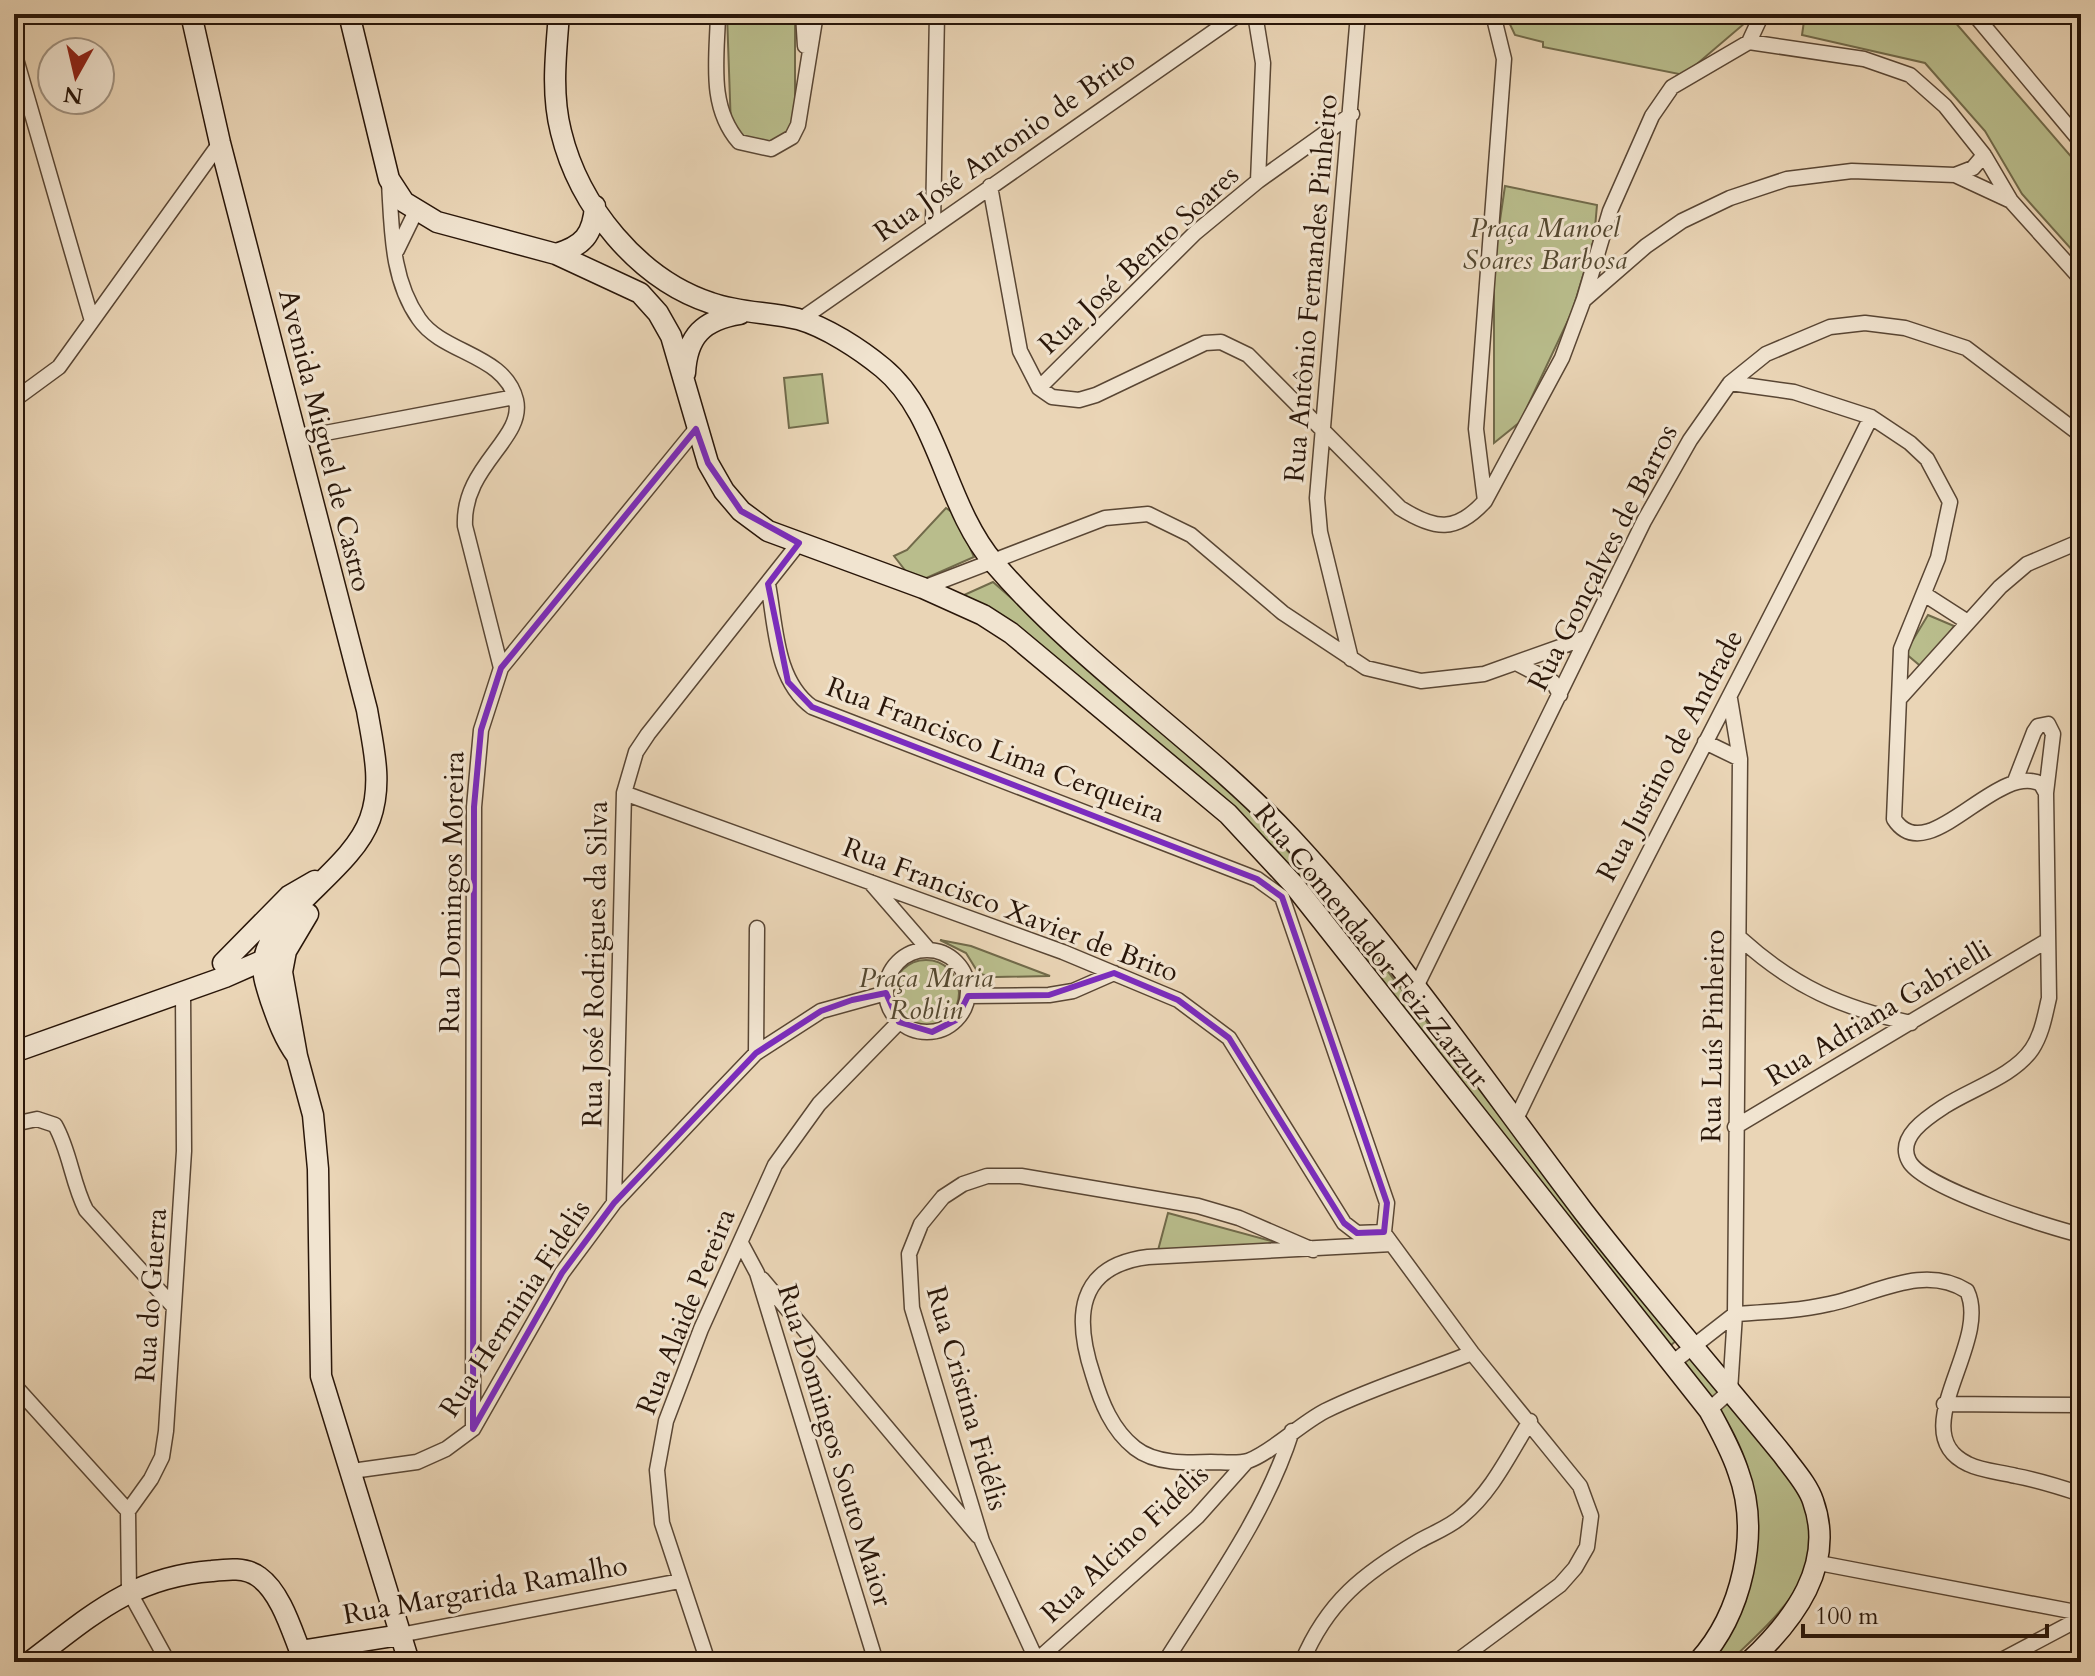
<svg xmlns="http://www.w3.org/2000/svg" width="2095" height="1676" font-family="Cardo,serif">
<style>
.green{fill:#b9bd8c;stroke:#716a4a;stroke-width:2}
.lines{fill:none;stroke-linecap:round;stroke-linejoin:round}
.street-casing{stroke:#594634;stroke-width:17}
.secondary-casing{stroke:#291609;stroke-width:23}
.street{stroke:#f1e4d0;stroke-width:14}
.secondary{stroke:#f1e4d0;stroke-width:20}
.marked{fill:none;stroke:#7b2cbf;stroke-width:6;stroke-linejoin:round}
.labels{text-anchor:middle;stroke-width:6;stroke-linejoin:round;paint-order:stroke}
.street-label{font-size:28px;fill:#291609;stroke:#f1e4d0}
.park-label{font-size:28px;font-style:italic;fill:#544830;stroke:#f1e4d0}
</style>
<rect width="100%" height="100%" fill="#ead5b6"/>
<filter id="stains"><feTurbulence type="fractalNoise" baseFrequency=".0025" numOctaves="4"/><feColorMatrix values="0 0 0 0 .2 0 0 0 0 .09 0 0 0 0 .02 0 0 0 .5 -.17"/></filter>
<radialGradient id="worn" r=".72"><stop offset=".6" stop-color="#630" stop-opacity="0"/><stop offset="1" stop-color="#630" stop-opacity=".3"/></radialGradient>
<path class="green" d="M727,14H795V127L777,145L740,140L731,128Z
M1505,14H1748L1745,23L1684,75L1543,47V42L1515,35Z
M1805,14H1948L2081,168V260L2022,194L1985,131L1925,63L1802,35Z
M1505,186L1597,205L1594,239L1572,312L1520,422L1494,443V261Z
M822,374L828,423L789,428L784,378Z
M946,508L956,515L974,557L915,583L894,556L907,550Z
M993,582L1220,780L1323,888L1548,1178L1679,1338L1669,1347L1324,907L1242,819L964,595Z
M1928,615L1954,626L1924,669L1905,653Z
M940,940L971,946L1050,976L996,977L979,974L966,953Z
M893 993a33 33 0 1 1 66 0a33 33 0 1 1-66 0Z
M1168,1213L1297,1248L1157,1254Z
M1690,1353L1722,1390L1709,1402L1680,1364Z
M1731,1401C1754,1426 1799,1480 1810,1511C1818,1532 1805,1576 1793,1594C1776,1619 1751,1641 1729,1662H1707L1756,1539L1754,1490L1718,1411Z"/>
<g class="lines">
<g class="street-casing">
<path id="street" d="M718,14C717,59 708,106 739,142L771,149L792,137L798,125L816,14
M803,14L805,46
M1255,14L1263,63L1258,181
M1974,14L2081,142
M1749,42L1762,14
M14,52L92,321
M1955,175L1973,168L1984,155
M389,183C392,230 391,279 419,319C443,354 505,354 516,400C525,439 462,466 465,526L501,668
M990,186L1020,351L1039,388L1052,397L1079,400L1096,395L1205,343L1221,342L1248,355L1400,508C1435,530 1456,533 1485,501L1562,358L1584,299L1610,211L1652,116L1672,87L1749,42L1864,59L1910,75L1945,106L1984,155L2011,201L2081,279
M933,223L937,14
M397,250L416,211
M1585,299L1646,246L1682,221L1730,198L1787,179L1852,171L1955,175L2011,201
M800,320L1239,14
M1730,383L1794,392L1871,417L1910,443L1927,459L1950,502L1938,558L1901,649L1894,819C1928,871 1996,761 2041,784L2046,793L2049,998C2045,1015 2042,1034 2032,1049C2014,1076 1971,1089 1945,1106C1928,1117 1896,1137 1909,1161C1923,1188 2048,1227 2081,1235
M1039,388L1195,233L1258,181L1352,114
M14,400L59,367L220,143
M299,438L515,397
M1485,501L1476,429L1504,59L1493,14
M768,584C776,626 775,680 812,707L1257,879L1282,897L1387,1203L1384,1232
M923,588L1105,518L1148,514L1191,535L1283,613L1366,668L1421,681L1484,674L1585,638
M1924,594L1966,621
M1351,659L1320,532L1317,498L1358,14
M1518,664L1553,682L1560,695
M1900,698L2000,587L2027,564L2081,541
M1705,742L1740,759
M2015,781L2034,732L2038,726L2048,724L2053,734L2046,793
M624,793L1063,952L1178,1000L1229,1038L1344,1223L1357,1233L1384,1232
M870,882L929,950
M1741,939C1794,987 1842,1008 1911,1023
M886 991a41 41 0 1 1 82 0a41 41 0 1 1-82 0Z
M1415,989L1644,521L1690,440L1730,383L1766,354L1830,327L1865,323L1905,328L1966,348L2081,435
M968,996L1049,995L1073,991L1114,973
M756,1053L757,928
M1516,1119C1629,883 1755,653 1871,417
M14,1124L37,1119L55,1125C70,1151 72,1183 86,1210L173,1306
M1735,1127L2048,940
M614,1203L624,793L636,752L648,734L799,543
M1386,1236L1472,1353L1580,1486L1591,1516L1587,1547L1575,1568L1560,1585L1456,1662
M1392,1244L1148,1257C1076,1266 1074,1318 1093,1375C1101,1402 1112,1430 1135,1448C1155,1464 1187,1463 1211,1462C1222,1462 1238,1464 1248,1461C1272,1452 1300,1424 1325,1411C1371,1388 1424,1372 1472,1353
M742,1245L757,1273L876,1662
M762,1279L978,1536
M1735,1314C1767,1312 1798,1311 1829,1304C1874,1295 1923,1263 1967,1291C1992,1343 1902,1433 1968,1464C1982,1471 2001,1472 2016,1476C2038,1480 2060,1487 2081,1494
M1672,1363L1735,1314
M14,1385L128,1511
M1944,1404L2081,1405
M1709,1410L1730,1391L1735,1314L1740,759L1730,699
M473,1429L474,807L481,730L501,668L696,429
M352,1471L417,1462L446,1449L473,1429L562,1273L614,1203L713,1098L756,1053L821,1011L886,993
M1819,1563L2081,1613
M400,1635L680,1581
M1037,1661L982,1541L912,1308L909,1254L921,1224L943,1197L963,1184L987,1176H1021L1198,1206L1239,1218L1313,1250
M168,1662L129,1591L128,1511L151,1479L162,1457L166,1431L184,1151L183,992
M708,1662L662,1523L657,1470L666,1421L701,1329L775,1165L819,1104L899,1022
M1035,1662L1197,1517L1247,1461
M1165,1662C1211,1588 1266,1514 1292,1431
M1302,1662C1327,1602 1364,1573 1419,1541C1433,1533 1450,1527 1462,1516C1492,1492 1510,1453 1530,1421
M1998,1662L2081,1618"/>
</g>
<g class="secondary-casing">
<path id="secondary" d="M191,14L220,143L367,710C373,746 383,783 370,819C352,870 273,910 264,959C261,973 267,988 271,1001C278,1021 284,1038 297,1056
M349,14L389,179L404,202L437,222L556,254L640,293L658,313L671,336L708,463L724,491L741,511L768,531L923,588L983,615L1011,633L1228,814L1294,885L1709,1410C1720,1430 1731,1450 1738,1471C1761,1533 1742,1614 1698,1662
M559,14C556,53 551,93 561,132C579,206 638,279 711,303C739,313 769,312 798,319C826,327 860,349 883,368C939,414 945,506 994,563C1082,666 1199,740 1291,838C1398,953 1488,1086 1583,1211C1647,1294 1717,1374 1783,1455C1793,1469 1808,1485 1813,1501C1836,1565 1794,1620 1749,1662
M556,254C583,246 593,235 595,206
M685,373C687,336 703,320 740,314
M308,914L286,951L282,972L297,1056L313,1115L318,1169L321,1376L409,1662
M223,963L289,896L315,881
M14,1052L225,977L273,956
M30,1662C92,1615 132,1577 212,1571C228,1569 246,1567 259,1577C280,1592 291,1628 300,1651L400,1635"/>
</g>
<use href="#street" class="street"/>
<use href="#secondary" class="secondary"/>
</g>
<path class="marked" d="M696,429L708,463L741,511L799,543L768,584L788,682L812,707L1257,879L1282,897L1387,1203L1384,1232L1357,1233L1344,1223L1229,1038L1178,1000L1114,973L1049,995L968,996L956,1020L932,1032L899,1022L886,993L852,1000L821,1011L756,1053L614,1203L562,1273L473,1429L474,807L481,730L501,668Z"/>
<g class="labels">
<g class="street-label">
<text transform="translate(1004 145) rotate(-35)" y="10">Rua José Antonio de Brito</text>
<text transform="translate(1138 259) rotate(-43)" y="10">Rua José Bento Soares</text>
<text transform="translate(1310 288) rotate(-85)" y="10">Rua Antônio Fernandes Pinheiro</text>
<text transform="translate(326 440) rotate(76)" y="10">Avenida Miguel de Castro</text>
<text transform="translate(1602 557) rotate(-63)" y="10">Rua Gonçalves de Barros</text>
<text transform="translate(996 749) rotate(21)" y="10">Rua Francisco Lima Cerqueira</text>
<text transform="translate(1669 755) rotate(-62)" y="10">Rua Justino de Andrade</text>
<text transform="translate(451 892) rotate(-89)" y="10">Rua Domingos Moreira</text>
<text transform="translate(1011 909) rotate(21)" y="10">Rua Francisco Xavier de Brito</text>
<text transform="translate(1372 945) rotate(51)" y="10">Rua Comendador Feiz Zarzur</text>
<text transform="translate(594 964) rotate(-89)" y="10">Rua José Rodrigues da Silva</text>
<text transform="translate(1878 1012) rotate(-31)" y="10">Rua Adriana Gabrielli</text>
<text transform="translate(1712 1036) rotate(-89)" y="10">Rua Luís Pinheiro</text>
<text transform="translate(150 1295) rotate(-86)" y="10">Rua do Guerra</text>
<text transform="translate(514 1308) rotate(-57)" y="10">Rua Herminia Fidelis</text>
<text transform="translate(685 1311) rotate(-68)" y="10">Rua Alaide Pereira</text>
<text transform="translate(968 1398) rotate(74)" y="10">Rua Cristina Fidélis</text>
<text transform="translate(836 1445) rotate(73)" y="10">Rua Domingos Souto Maior</text>
<text transform="translate(1124 1543) rotate(-43)" y="10">Rua Alcino Fidélis</text>
<text transform="translate(485 1589) rotate(-10)" y="10">Rua Margarida Ramalho</text>
</g>
<g class="park-label">
<text x="1545" y="237">Praça Manoel<tspan x="1545" dy="32">Soares Barbosa</tspan></text>
<text x="926" y="987">Praça Maria<tspan x="926" dy="32">Roblin</tspan></text>
</g>
</g>
<rect width="2095" height="1676" fill="none" stroke="#ead5b6" stroke-width="48"/>
<rect x="16" y="16" width="2063" height="1644" fill="none" stroke="#291609" stroke-width="4"/>
<rect x="24" y="24" width="2047" height="1628" fill="none" stroke="#291609" stroke-width="2"/>
<g transform="translate(76 76) rotate(188)"><circle r="38" fill="#f1e4d0" stroke="#a19280" stroke-width="2"/>
<path d="M0-6L14 30L0 20L-14 30Z" fill="#8f2418"/>
<text y="-12" font-size="22" font-weight="bold" text-anchor="middle" fill="#291609">N</text>
</g>
<path d="M1803 1624v12h244v-12" fill="none" stroke="#291609" stroke-width="4"/>
<text x="1815" y="1624" font-size="24" fill="#291609" stroke="#f1e4d0" stroke-width="6" paint-order="stroke">100 m</text>
<rect width="100%" height="100%" filter="url(#stains)"/>
<rect width="100%" height="100%" fill="url(#worn)"/>
</svg>
